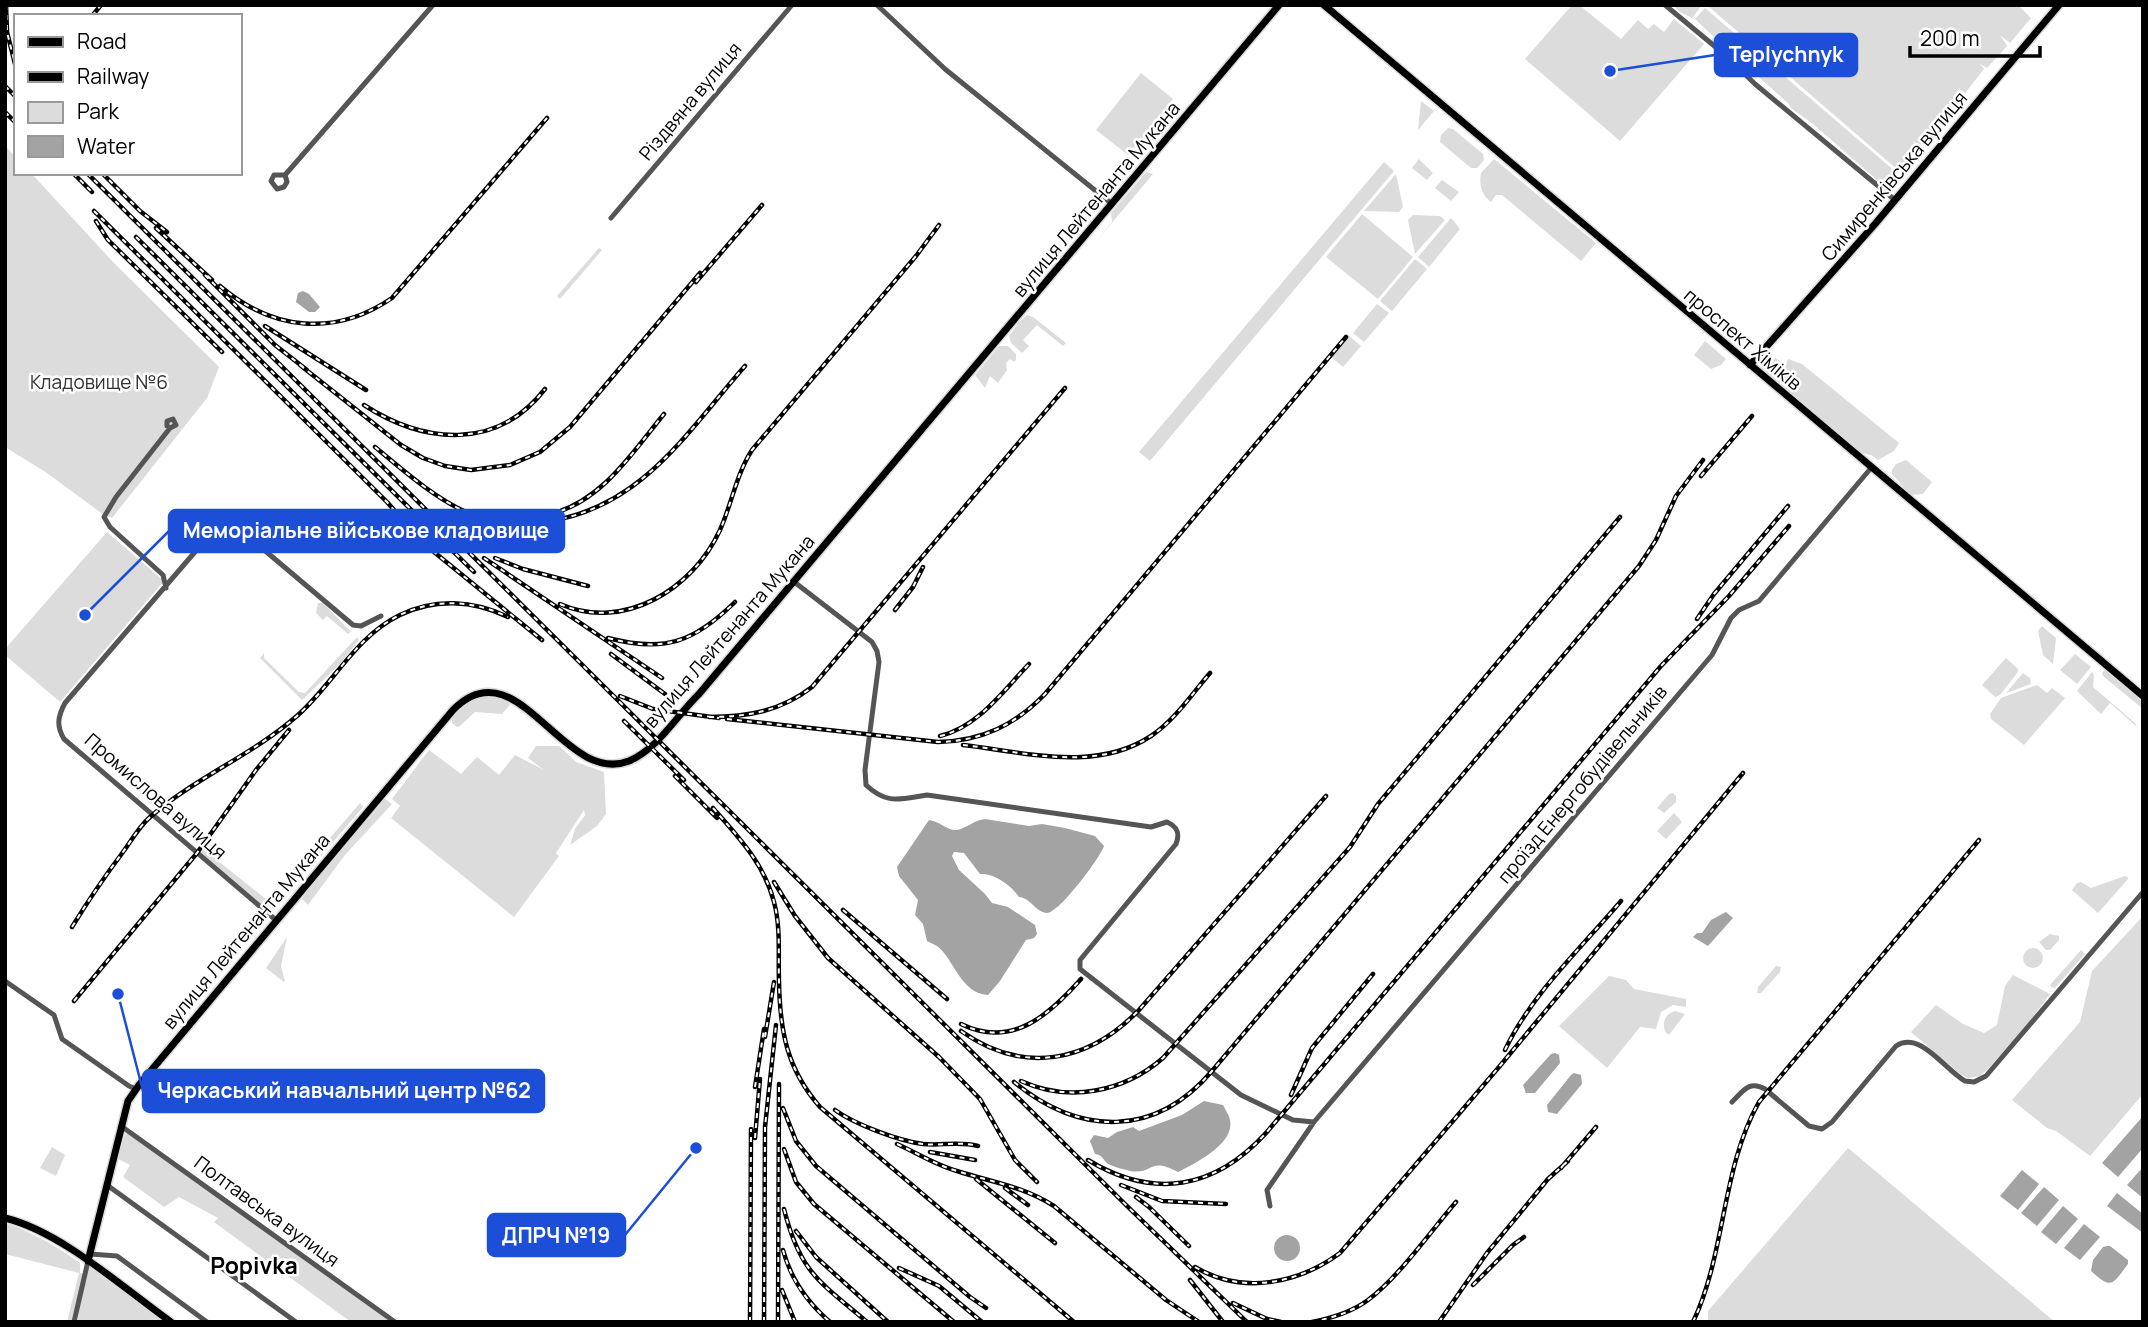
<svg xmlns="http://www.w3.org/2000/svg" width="2148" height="1327" font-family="Manrope,sans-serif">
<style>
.green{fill:#dcdcdc}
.water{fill:#a3a3a3}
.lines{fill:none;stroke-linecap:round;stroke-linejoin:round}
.major-casing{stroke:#dbdbdb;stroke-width:10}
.minor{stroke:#555;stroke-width:5}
.major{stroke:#000;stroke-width:7}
.rail-casing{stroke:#000;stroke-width:4.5}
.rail{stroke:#fff;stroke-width:2;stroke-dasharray:5;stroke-linecap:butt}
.labels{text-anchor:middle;stroke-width:5;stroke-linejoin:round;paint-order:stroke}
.street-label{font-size:19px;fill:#000;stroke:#fff}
.park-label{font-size:19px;fill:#333;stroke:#fff}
.quarter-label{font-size:23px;font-weight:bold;fill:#000;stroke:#fff}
.leader{fill:none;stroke:#1d4ed8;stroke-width:2.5}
.callout-dot{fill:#1d4ed8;stroke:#fff;stroke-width:2.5}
.callout{fill:#1d4ed8;stroke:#1d4ed8;stroke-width:2.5}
.callout-label{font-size:21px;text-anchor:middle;font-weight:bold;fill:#fff}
</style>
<rect width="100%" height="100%" fill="#fff"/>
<path class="green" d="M1572,5H1579L1584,9L1621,39L1638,20L1648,29L1654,24L1664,32L1674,19L1704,44L1620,141L1525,59Z
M1673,5H1702L1692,18L1680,12Z
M2018,5L2031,18L2010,43L2000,35L2007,46L1987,68L1980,64L1984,69L1965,93L1958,88L1963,95L1942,119L1935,115L1941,121L1920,145L1913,141L1918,148L1899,171L1708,6Z
M1705,8L1897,173L1885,187L1813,124L1791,108L1789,104L1743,63L1741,66L1711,40L1714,37L1695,19Z
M1141,73L1173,99L1128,155L1096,130Z
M1421,101L1434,111L1418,130Z
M1448,128L1453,129L1483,154L1484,160L1477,168H1471L1440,142L1441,135Z
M5,146L16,157V173H31L113,262L219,367L207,398L112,518L104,515L47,473L5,447Z
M1419,159L1433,173L1427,180L1412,168Z
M1494,159L1596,243L1581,261L1502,195H1496L1491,202C1481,195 1479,184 1481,173Z
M1384,162L1394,171L1150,461L1139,452Z
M1146,172L1153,174L1095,243L1112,222L1111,213Z
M1396,174L1403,207L1399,212L1364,211Z
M1442,180L1459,192L1451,201L1435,188Z
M1362,214L1413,257L1378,299L1326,257Z
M1413,215L1440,216L1445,220L1415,254L1408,220Z
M1451,218L1460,229L1429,267L1418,257Z
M599,248L602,250L560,299L557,296Z
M1415,259L1427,269L1392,311L1380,301Z
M1377,304L1389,313L1364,342L1353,333Z
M1027,315L1033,317L1066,343L1063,346L1037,325L1023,340L1029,346L1022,353L1011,343L1009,336L1018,323Z
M1348,335L1361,346L1343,367L1330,356Z
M1705,341L1726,359L1721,365L1711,369L1694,355Z
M999,346H1008L1016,354V360L1014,362L1010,359L1006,363L1007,370L998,383L990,376L985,388L975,375Z
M1775,358L1786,365L1788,359L1802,364L1899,443L1894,451L1878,460L1871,455L1862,453L1766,372L1764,362H1772Z
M1906,460L1932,482L1923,494L1910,495L1892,474V470L1896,464Z
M107,532L164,581L60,702L5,655V649Z
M318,603H323L351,632L348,634L327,616L323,620L316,613Z
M2042,626L2056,638L2053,664L2043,655L2038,631Z
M357,637L359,640L341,663L302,700L260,658L264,653V658L299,692L305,693Z
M2075,654L2091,667L2077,684L2060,670Z
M2006,658L2018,669V672L2000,695L1995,697L1982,685Z
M2105,670L2143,702V709L2103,676L2102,672Z
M2092,672L2094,675L2093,687L2135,723L2137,727L2110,703L2101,714L2077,691Z
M2023,673L2030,678L2031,684L2006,693Z
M2037,685L2047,693L2052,688L2065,698L2024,745L1991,719L1990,714L2001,698Z
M480,697H500L509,702L510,705L502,714L475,712L460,726L457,727L452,723C452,709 468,700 480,697Z
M536,746H559L576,762L604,772L606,814L597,826L570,845L575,829L585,815L584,810L556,853L559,856L514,917L391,818L400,806L392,799L429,750L461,774L477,757L499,775L515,755L544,770L528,758Z
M1673,793L1676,796V802L1664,813L1657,808L1669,794Z
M383,797L392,804L345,855L308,905L302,899L312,884Z
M360,803L363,807L310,869L308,867L314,861L312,859Z
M1674,813L1682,822L1666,839L1657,831Z
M206,847L208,849L207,852L272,904L268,910L200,853Z
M2125,876L2128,877V879L2098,913L2072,890L2077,883L2081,882L2091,888Z
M2143,916V1094L2090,1156L2056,1131L2047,1128L2012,1100L2080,1022L2092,971Z
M2050,934L2059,936V940L2050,950H2046L2039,942Z
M287,937L281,966L285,981L284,982L266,968Z
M2023 958a10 10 0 1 1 20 0a10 10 0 1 1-20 0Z
M2081,950L2085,954L2055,988L2051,987L2050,985Z
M1776,966L1781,967L1780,972L1761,993H1757L1758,987Z
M2013,975L2050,994L2027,1025L1988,1069L1980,1076L1968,1078L1960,1074L1911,1032L1936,1005L1963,1024L1984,1033L1997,1025L2005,986Z
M1609,976L1626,980L1634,989L1686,999V1007L1673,1005L1661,1012L1656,1029L1640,1027L1607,1068L1559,1026Z
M1675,1011L1685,1014L1669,1035L1665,1032C1662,1022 1665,1014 1675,1011Z
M127,1129L395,1322H351L214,1222L218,1218L179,1197L164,1207L123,1177L130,1165L118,1159V1156Z
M52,1147L65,1155L56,1176L40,1168Z
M1848,1148L2055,1322H1708V1311Z
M5,1223C33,1232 56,1246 80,1263V1273L86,1274L88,1261L171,1322H77L85,1281L73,1322H67L79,1273L5,1254Z"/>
<path class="water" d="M303,291L309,294L320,307L315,312H309L296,302L298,293Z
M985,819L1029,826L1042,824L1065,828L1095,836L1104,846C1100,858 1059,913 1047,913C1035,912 1031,898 1019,897C1011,885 994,873 980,874L964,853L954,852L952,856L959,870L985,894L992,903L1008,907L1035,925L1037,934L1034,938L1026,940L1000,981L988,995C960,993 955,960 937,946C934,944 930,943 927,941L923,924L915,915L918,900L899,876L897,867L929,820C939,821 948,831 957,830C967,828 974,820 985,819Z
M1726,912L1733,918L1708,946L1693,937L1697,933H1702L1711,920Z
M1555,1053L1559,1055L1560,1063L1535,1093H1526L1523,1085L1551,1054Z
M1574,1073L1581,1075L1582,1084L1557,1114L1548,1112L1547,1105L1571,1075Z
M1204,1101L1223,1105C1225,1109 1229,1115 1230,1120C1235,1144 1195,1163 1178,1172C1148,1156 1154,1175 1130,1171C1123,1169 1114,1167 1108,1164C1102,1159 1103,1155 1095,1154L1090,1141L1094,1135L1108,1138L1117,1132L1133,1127L1139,1131L1182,1115Z
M2143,1116V1148L2118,1177L2102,1163Z
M2143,1167V1198L2127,1185Z
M2022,1170L2039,1184L2018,1210L2000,1196Z
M2044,1187L2059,1200L2037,1226L2021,1213Z
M2117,1193L2143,1214V1233L2107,1206Z
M2063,1206L2078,1219L2056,1244L2041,1232Z
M2084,1224L2100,1237L2080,1260L2064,1248Z
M1274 1248a13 13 0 1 1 26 0a13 13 0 1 1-26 0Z
M2107,1246H2110L2128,1260V1264C2112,1285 2112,1290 2091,1271L2093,1260L2103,1247Z"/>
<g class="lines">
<g class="major-casing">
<path id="major" d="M1324,5L2143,696
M1750,365L1875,224L2059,5
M5,1218C62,1232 123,1288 171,1322
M88,1261L128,1101L139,1085L453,710C518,644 563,787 629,761C658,749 677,715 699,694L1279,5"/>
</g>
<path class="minor" d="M877,5L945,69L1112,204
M1665,5L1724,54L1755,84L1895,200
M285,175H274L271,181L277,189L284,187L287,182L285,175L433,5
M611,218L792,5
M793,581L872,642L877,651L879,662L865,770L866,785C887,805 900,799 927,795L1151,827L1167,822C1178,827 1180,834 1176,844L1080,960V969L1241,1095L1293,1120L1314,1122
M166,588L163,575L110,527L104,517L116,497L170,428L176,425L173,419L167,421V426L170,428
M277,921L64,739C56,726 58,716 65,703L219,524C226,521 230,522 237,527L353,625L361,626L381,616
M5,981L54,1015L62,1039L129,1086L136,1089
M1732,1102C1743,1091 1749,1080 1765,1089L1809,1126L1822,1129L1832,1122L1896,1046C1920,1030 1945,1070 1965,1081L1974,1082L1986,1076L2143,892
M121,1126L395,1322
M107,1185L296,1322
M1270,1206L1267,1190L1314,1122L1712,655L1731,618L1739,610L1759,601L1871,468
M90,1254L117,1256L207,1322
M74,1322L88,1261"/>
<use href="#major" class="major"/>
<g class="rail-casing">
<path id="rail" d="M6,5L7,32L16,68
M92,16L101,5
M5,86L16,97
M5,112L16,123
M73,173L92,192
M87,173L1127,1206L1247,1322
M102,173L140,211L167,232
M94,211L387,502L423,543L542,640
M96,221L108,240L222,352
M156,228L212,280
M136,237L474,572
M205,275L275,345L307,370
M696,282L762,205
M220,286C273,331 335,337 392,298L547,118
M265,326L366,390
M300,365L401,445L423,458L445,466L471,470L510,465L540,452L570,427L700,273
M364,405C424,444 497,451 545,389
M375,447C403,470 433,497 466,512C491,524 518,526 544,522C641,509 686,433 745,366
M1701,476L1752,416
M551,514C602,501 632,453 664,414
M484,558L662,678
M495,558L523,569L588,586
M560,604C624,632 693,589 720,530C732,503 736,475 752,450L916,256L939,225
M895,610L913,587L923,567
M1697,619L1714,594L1788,506
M608,638C665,653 694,642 735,602
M611,654L665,694
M620,696L653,709L719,718
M709,717C748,717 781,711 812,687L1065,388
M727,719L938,742C982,741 1015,725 1045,694L1346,337
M624,721L684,780
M940,736C978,727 1003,691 1029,664
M963,745C1025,752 1095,773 1151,736C1175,720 1192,694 1210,673
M675,776L717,818
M713,808C738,837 764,863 774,902C781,928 778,955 779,982C780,1032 787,1069 820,1107L1074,1322
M774,882L795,916L828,958L939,1057L980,1099L1015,1160L1037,1182
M843,910L947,999
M72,927C88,901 105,876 123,852C131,841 139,827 149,818C194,778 253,755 298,715C333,684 356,636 400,615C435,598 473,600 508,617
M74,1001L197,853L256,770L289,730
M961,1024C1012,1049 1049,1015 1081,979
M961,1031C1023,1075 1088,1063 1139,1010L1326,796
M765,1037L774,982
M1505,1050C1531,995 1582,947 1621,901
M1021,1081C1069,1103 1124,1092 1163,1058L1350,847L1378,804L1620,517
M1014,1082C1080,1136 1155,1138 1212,1071L1639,566L1656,540L1676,496L1703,460
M755,1087L764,1029
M1291,1095L1312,1048L1373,974
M783,1108L796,1141L816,1166L970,1297L986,1308
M835,1110C854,1124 899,1141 923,1144C941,1146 959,1141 978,1146
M755,1138L760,1079
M897,1144C917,1153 936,1165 957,1171C991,1182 1023,1186 1054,1206L1166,1300L1199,1322
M784,1149L796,1182L814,1204L954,1322
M930,1152L975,1160
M1088,1160C1154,1200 1215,1189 1266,1133L1661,666L1729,596L1789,526
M1561,1168L1596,1127
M976,1179L1055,1243
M1121,1185L1162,1201L1226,1204
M1005,1188L1028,1205
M1136,1197L1149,1207L1189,1246
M784,1209C800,1273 820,1282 867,1322
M796,1231L816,1257L888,1322
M783,1250C791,1280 807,1302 830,1322
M1195,1267C1242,1295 1298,1284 1340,1253L1499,1067L1743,773
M899,1268L939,1286L982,1322
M1190,1280L1223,1322
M1473,1285L1513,1245L1524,1237
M782,1290L795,1322
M1233,1303L1267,1319L1281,1322
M750,1322L751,1129
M764,1322L765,1127L776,1025
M778,1322L779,1084
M1312,1322C1332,1318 1352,1312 1368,1300C1399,1277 1430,1232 1456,1202
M1439,1322L1487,1253L1548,1179L1568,1161
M1693,1322C1726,1253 1721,1169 1759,1102L1979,840"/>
</g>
<use href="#rail" class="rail"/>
</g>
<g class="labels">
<g class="street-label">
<text transform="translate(690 101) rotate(-50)" y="7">Різдвяна вулиця</text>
<text transform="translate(1894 176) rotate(-50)" y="7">Симиренківська вулиця</text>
<text transform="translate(1096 199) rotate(-50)" y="7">вулиця Лейтенанта Мукана</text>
<text transform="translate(1743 339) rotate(40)" y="7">проспект Хіміків</text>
<text transform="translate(729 631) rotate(-49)" y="7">вулиця Лейтенанта Мукана</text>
<text transform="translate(1582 784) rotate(-50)" y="7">проїзд Енергобудівельників</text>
<text transform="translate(156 796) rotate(41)" y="7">Промислова вулиця</text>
<text transform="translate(246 931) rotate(-50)" y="7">вулиця Лейтенанта Мукана</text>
<text transform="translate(267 1211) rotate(36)" y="7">Полтавська вулиця</text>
</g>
<g class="park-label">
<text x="99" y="389">Кладовище №6</text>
</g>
<g class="quarter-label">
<text x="254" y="1274">Popivka</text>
</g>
</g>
<path class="leader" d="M1610 71L1715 55M85 615L169 531M118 994L143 1091M696 1148L625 1235"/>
<g class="callout-dot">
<circle cx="1610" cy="71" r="7"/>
<circle cx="85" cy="615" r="7"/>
<circle cx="118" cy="994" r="7"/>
<circle cx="696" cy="1148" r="7"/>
</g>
<g class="callout">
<rect x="1715" y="34" width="142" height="42" rx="7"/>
<rect x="169" y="510" width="395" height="42" rx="7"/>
<rect x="143" y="1070" width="401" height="42" rx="7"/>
<rect x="488" y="1214" width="137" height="42" rx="7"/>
</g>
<g class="callout-label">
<text x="1786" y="62">Teplychnyk</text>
<text x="366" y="538">Меморіальне військове кладовище</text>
<text x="344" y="1098">Черкаський навчальний центр №62</text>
<text x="556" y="1243">ДПРЧ №19</text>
</g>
<rect width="2148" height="1327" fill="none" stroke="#000000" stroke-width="14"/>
<rect x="14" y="14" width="228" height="161" fill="#ffffff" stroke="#999999" stroke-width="2"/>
<rect x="28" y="37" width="35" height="10" fill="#000000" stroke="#999999" stroke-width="2"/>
<text x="77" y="49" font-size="21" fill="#000000">Road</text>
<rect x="28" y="72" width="35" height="10" fill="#000000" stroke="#999999" stroke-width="2"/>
<text x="77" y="84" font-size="21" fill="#000000">Railway</text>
<rect x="28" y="102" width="35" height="21" fill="#dcdcdc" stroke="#999999" stroke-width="2"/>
<text x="77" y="119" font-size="21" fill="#000000">Park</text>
<rect x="28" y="136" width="35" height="21" fill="#a3a3a3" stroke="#999999" stroke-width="2"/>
<text x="77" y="154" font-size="21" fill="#000000">Water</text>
<path d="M1910 46v10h130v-10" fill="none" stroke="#000000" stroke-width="3.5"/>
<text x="1920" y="46" font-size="21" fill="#000000" stroke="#ffffff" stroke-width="5" paint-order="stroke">200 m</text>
</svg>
